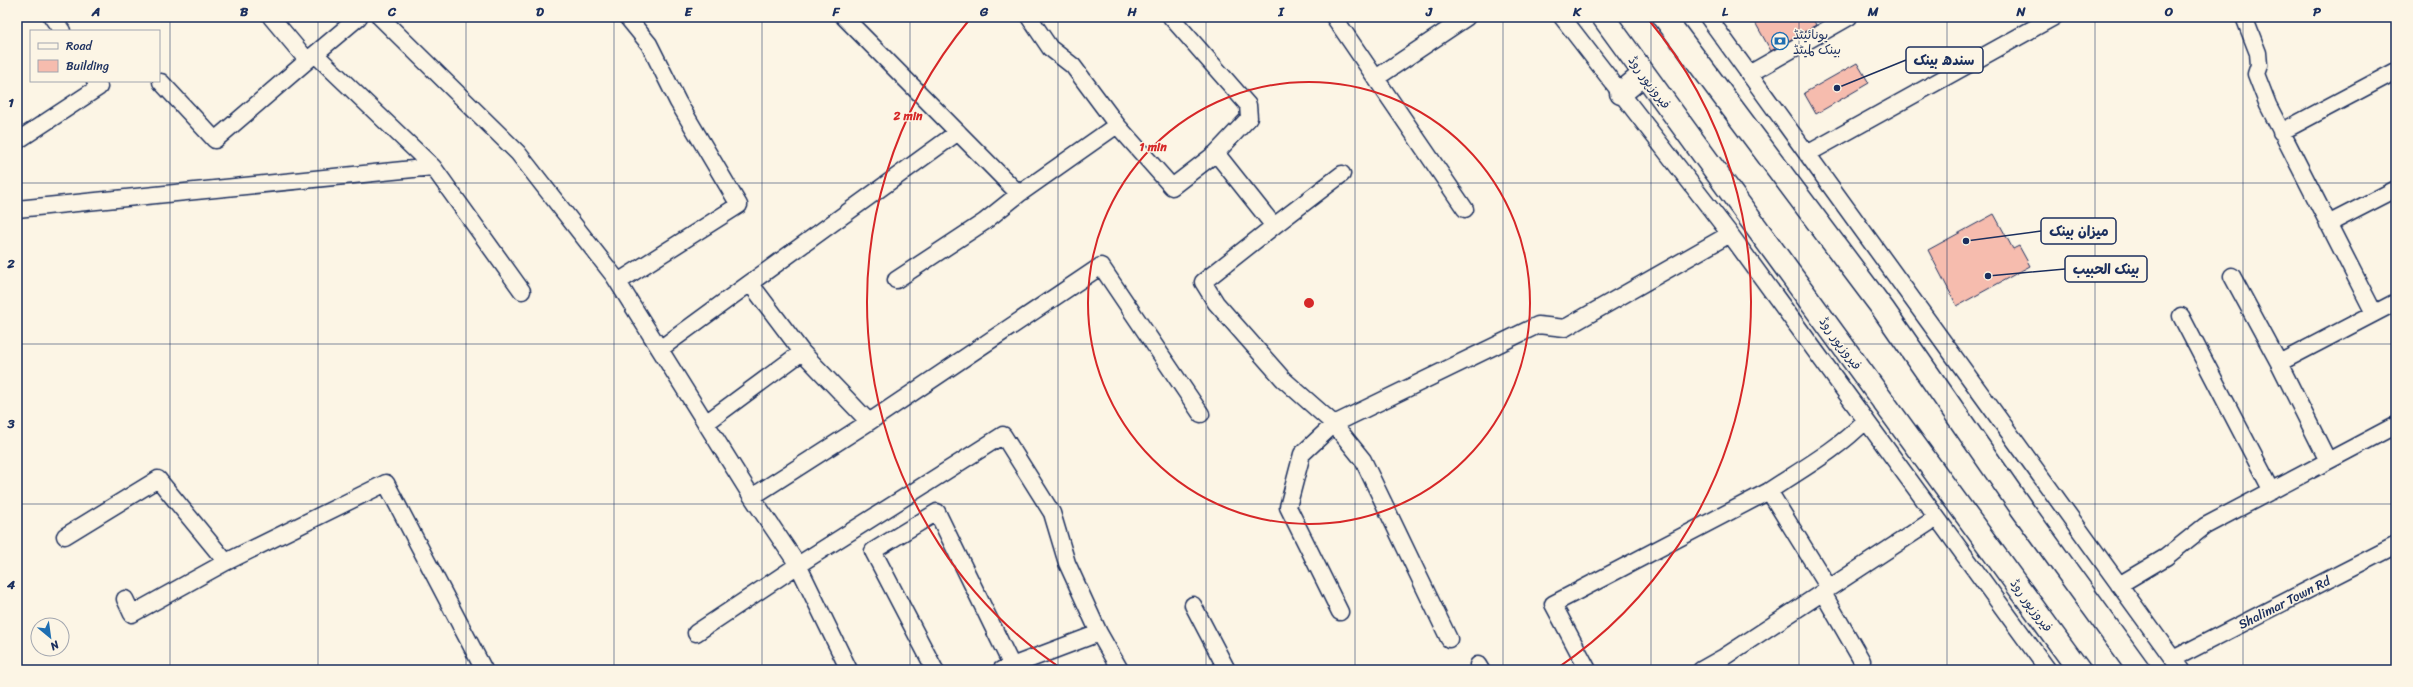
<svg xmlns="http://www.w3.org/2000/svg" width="2413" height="687" font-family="Sriracha,'Playpen Sans Arabic',sans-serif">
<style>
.building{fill:#f6bcae;stroke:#1b2f5e}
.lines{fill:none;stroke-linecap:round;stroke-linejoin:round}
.minor-casing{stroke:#1b2f5e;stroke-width:19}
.trunk-casing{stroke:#1b2f5e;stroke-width:25}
.minor{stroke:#fcf5e5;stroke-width:16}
.trunk{stroke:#fcf5e5;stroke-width:22}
.grid{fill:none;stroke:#1b2f5e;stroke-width:1;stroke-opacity:0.55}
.ring{fill:none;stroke:#d62828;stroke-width:2}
.labels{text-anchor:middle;stroke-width:3;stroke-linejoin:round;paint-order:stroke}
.poi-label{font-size:13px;fill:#1b2f5e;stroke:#fcf5e5;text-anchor:start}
.street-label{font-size:13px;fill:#1b2f5e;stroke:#fcf5e5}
.centre{fill:#d62828;stroke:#fcf5e5;stroke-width:2}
.ring-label{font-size:12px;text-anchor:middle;font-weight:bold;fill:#d62828;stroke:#fcf5e5;stroke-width:3;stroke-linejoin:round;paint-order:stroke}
.leader{fill:none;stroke:#1b2f5e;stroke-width:1.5}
.callout-dot{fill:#1b2f5e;stroke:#fcf5e5;stroke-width:1.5}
.callout{fill:#fcf5e5;stroke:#1b2f5e;stroke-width:1.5}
.callout-label{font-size:14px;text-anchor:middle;font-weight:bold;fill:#1b2f5e}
.neatline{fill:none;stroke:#1b2f5e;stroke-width:1.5}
.grid-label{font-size:13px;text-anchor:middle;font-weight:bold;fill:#1b2f5e}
</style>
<rect width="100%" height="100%" fill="#fcf5e5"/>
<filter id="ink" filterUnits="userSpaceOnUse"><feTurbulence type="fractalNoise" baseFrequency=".025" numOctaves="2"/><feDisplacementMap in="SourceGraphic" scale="8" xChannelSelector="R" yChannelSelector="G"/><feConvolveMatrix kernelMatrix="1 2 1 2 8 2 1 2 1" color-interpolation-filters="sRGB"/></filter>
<g filter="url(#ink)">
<path class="building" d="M1752,17H1812L1816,25L1771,51Z
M1857,63L1869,83L1816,114L1804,93Z
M1994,214L2013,249L2019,246L2030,266L1957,306L1928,250Z"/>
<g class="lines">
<g class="minor-casing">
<path id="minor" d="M52,17L62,31
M271,17L307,60
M359,17L315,54L433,167L522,291
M380,17L518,153L614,276L752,497
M844,17L1019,194
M1171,17L1248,105L1249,118L1216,153
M1334,17L1465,209
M1562,17L1730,234L2048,670
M1708,17L2181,670
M2244,17L2258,53L2259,65L2256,74L2268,105L2374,313
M1749,74L1849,17
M1376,78L1467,17
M161,82L215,140L315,54
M1117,125L1172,187L1216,153L1274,226L1342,174
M2281,132L2396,71
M17,141L99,87L95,81
M1807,154L2054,17
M17,209L433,167
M2328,224L2396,189
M1274,226L1203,282L1216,303L1283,379L1334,424L1363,460L1449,639
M2232,276L2279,363
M896,280L984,222L1019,194L1117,125L1073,66L1050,48L1029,17
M618,282L739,205L678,102L649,44L627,17
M750,283L958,132
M2181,316L2272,491
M660,349L750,283L802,352L706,423
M802,352L869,422
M2328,461L2396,425
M1769,491C1802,469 1837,450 1865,421
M65,536L158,479L226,562
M2119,585L2166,557L2205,526L2328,461L2279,363L2396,302
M1823,593L1862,661
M125,599L132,614L226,562L386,483L484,670
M1193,605L1227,670
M1340,612L1288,507L1302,454L1334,424L1538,325L1565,328L1730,234
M696,633L798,565L849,670
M1099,633L1067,563L1052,513L1003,435L798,565L752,497L869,422L1101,266L1201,414
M2173,659L2396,545
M1478,665L1481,670
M935,670L873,551L937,512L1012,666
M1001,670L1099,633L1120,670
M1588,670L1553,604L1769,491L1829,588
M1701,670L1724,657L1936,518"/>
</g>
<g class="trunk-casing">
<path id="trunk" d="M1603,17L2079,670
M1664,17L1883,309L2022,509L2139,670
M1621,93L1644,74"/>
</g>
<use href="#minor" class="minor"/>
<use href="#trunk" class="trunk"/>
</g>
</g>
<path class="grid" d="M170,17V670M318,17V670M466,17V670M614,17V670M762,17V670M910,17V670M1058,17V670M1206,17V670M1355,17V670M1503,17V670M1651,17V670M1799,17V670M1947,17V670M2095,17V670M2243,17V670M17,183H2396M17,344H2396M17,504H2396"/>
<g class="ring">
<circle cx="1309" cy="303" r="221"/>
<path d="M1062 669A442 442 0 0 1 970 19M1648 19A442 442 0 0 1 1556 669"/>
</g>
<defs>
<g id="bank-ring" transform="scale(0.9)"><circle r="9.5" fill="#fcf5e5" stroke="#1f6fb2" stroke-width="1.5"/><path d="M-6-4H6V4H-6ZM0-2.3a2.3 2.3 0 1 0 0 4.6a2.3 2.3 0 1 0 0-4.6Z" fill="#1f6fb2"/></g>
</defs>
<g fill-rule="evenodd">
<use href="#bank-ring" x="1780" y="41"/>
</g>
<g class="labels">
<g class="poi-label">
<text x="1793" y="39">یونائیٹڈ<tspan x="1793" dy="15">بینک لمیٹڈ</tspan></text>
</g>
<g class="street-label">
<text transform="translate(1650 82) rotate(54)" y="5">فیروزپور روڈ</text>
<text transform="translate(1841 343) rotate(54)" y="5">فیروزپور روڈ</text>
<text transform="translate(2284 602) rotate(-27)" y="5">Shalimar Town Rd</text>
<text transform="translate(2032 605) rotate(54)" y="5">فیروزپور روڈ</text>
</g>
</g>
<circle cx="1309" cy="303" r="6" class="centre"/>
<g class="ring-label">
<text x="908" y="120">2 min</text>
<text x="1153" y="151">1 min</text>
</g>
<path class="leader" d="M1837 88L1906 60M1966 241L2041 231M1988 276L2065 269"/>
<g class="callout-dot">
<circle cx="1837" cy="88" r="4"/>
<circle cx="1966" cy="241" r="4"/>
<circle cx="1988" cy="276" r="4"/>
</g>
<g class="callout">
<rect x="1906" y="47" width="77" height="26" rx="4"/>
<rect x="2041" y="218" width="75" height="26" rx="4"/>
<rect x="2065" y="256" width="82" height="26" rx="4"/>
</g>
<g class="callout-label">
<text x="1944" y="65">سندھ بینک</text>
<text x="2079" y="236">میزان بینک</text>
<text x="2106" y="274">بينک الحبيب</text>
</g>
<rect width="2413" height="687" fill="none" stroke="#fcf5e5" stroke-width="44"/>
<rect x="30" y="30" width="130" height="52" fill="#fcf5e5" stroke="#a2a6af"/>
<rect x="38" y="43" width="20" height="6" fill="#fcf5e5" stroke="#a2a6af"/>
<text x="66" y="50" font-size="12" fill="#1b2f5e">Road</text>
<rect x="38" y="60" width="20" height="12" fill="#f6bcae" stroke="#a2a6af"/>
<text x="66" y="70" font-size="12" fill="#1b2f5e">Building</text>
<g transform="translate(50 637) rotate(151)"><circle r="19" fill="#fcf5e5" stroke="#a2a6af"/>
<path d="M0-3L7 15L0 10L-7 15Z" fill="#1f6fb2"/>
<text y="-6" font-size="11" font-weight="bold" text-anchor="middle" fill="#1b2f5e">N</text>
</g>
<rect x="22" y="22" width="2369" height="643" class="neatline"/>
<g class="grid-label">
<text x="96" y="16">A</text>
<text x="244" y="16">B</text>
<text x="392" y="16">C</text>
<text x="540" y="16">D</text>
<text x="688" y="16">E</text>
<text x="836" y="16">F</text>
<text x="984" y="16">G</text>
<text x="1132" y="16">H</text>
<text x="1281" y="16">I</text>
<text x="1429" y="16">J</text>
<text x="1577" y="16">K</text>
<text x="1725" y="16">L</text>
<text x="1873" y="16">M</text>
<text x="2021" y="16">N</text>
<text x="2169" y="16">O</text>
<text x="2317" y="16">P</text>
<text x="11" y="107">1</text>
<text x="11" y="268">2</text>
<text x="11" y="428">3</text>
<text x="11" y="589">4</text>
</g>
</svg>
